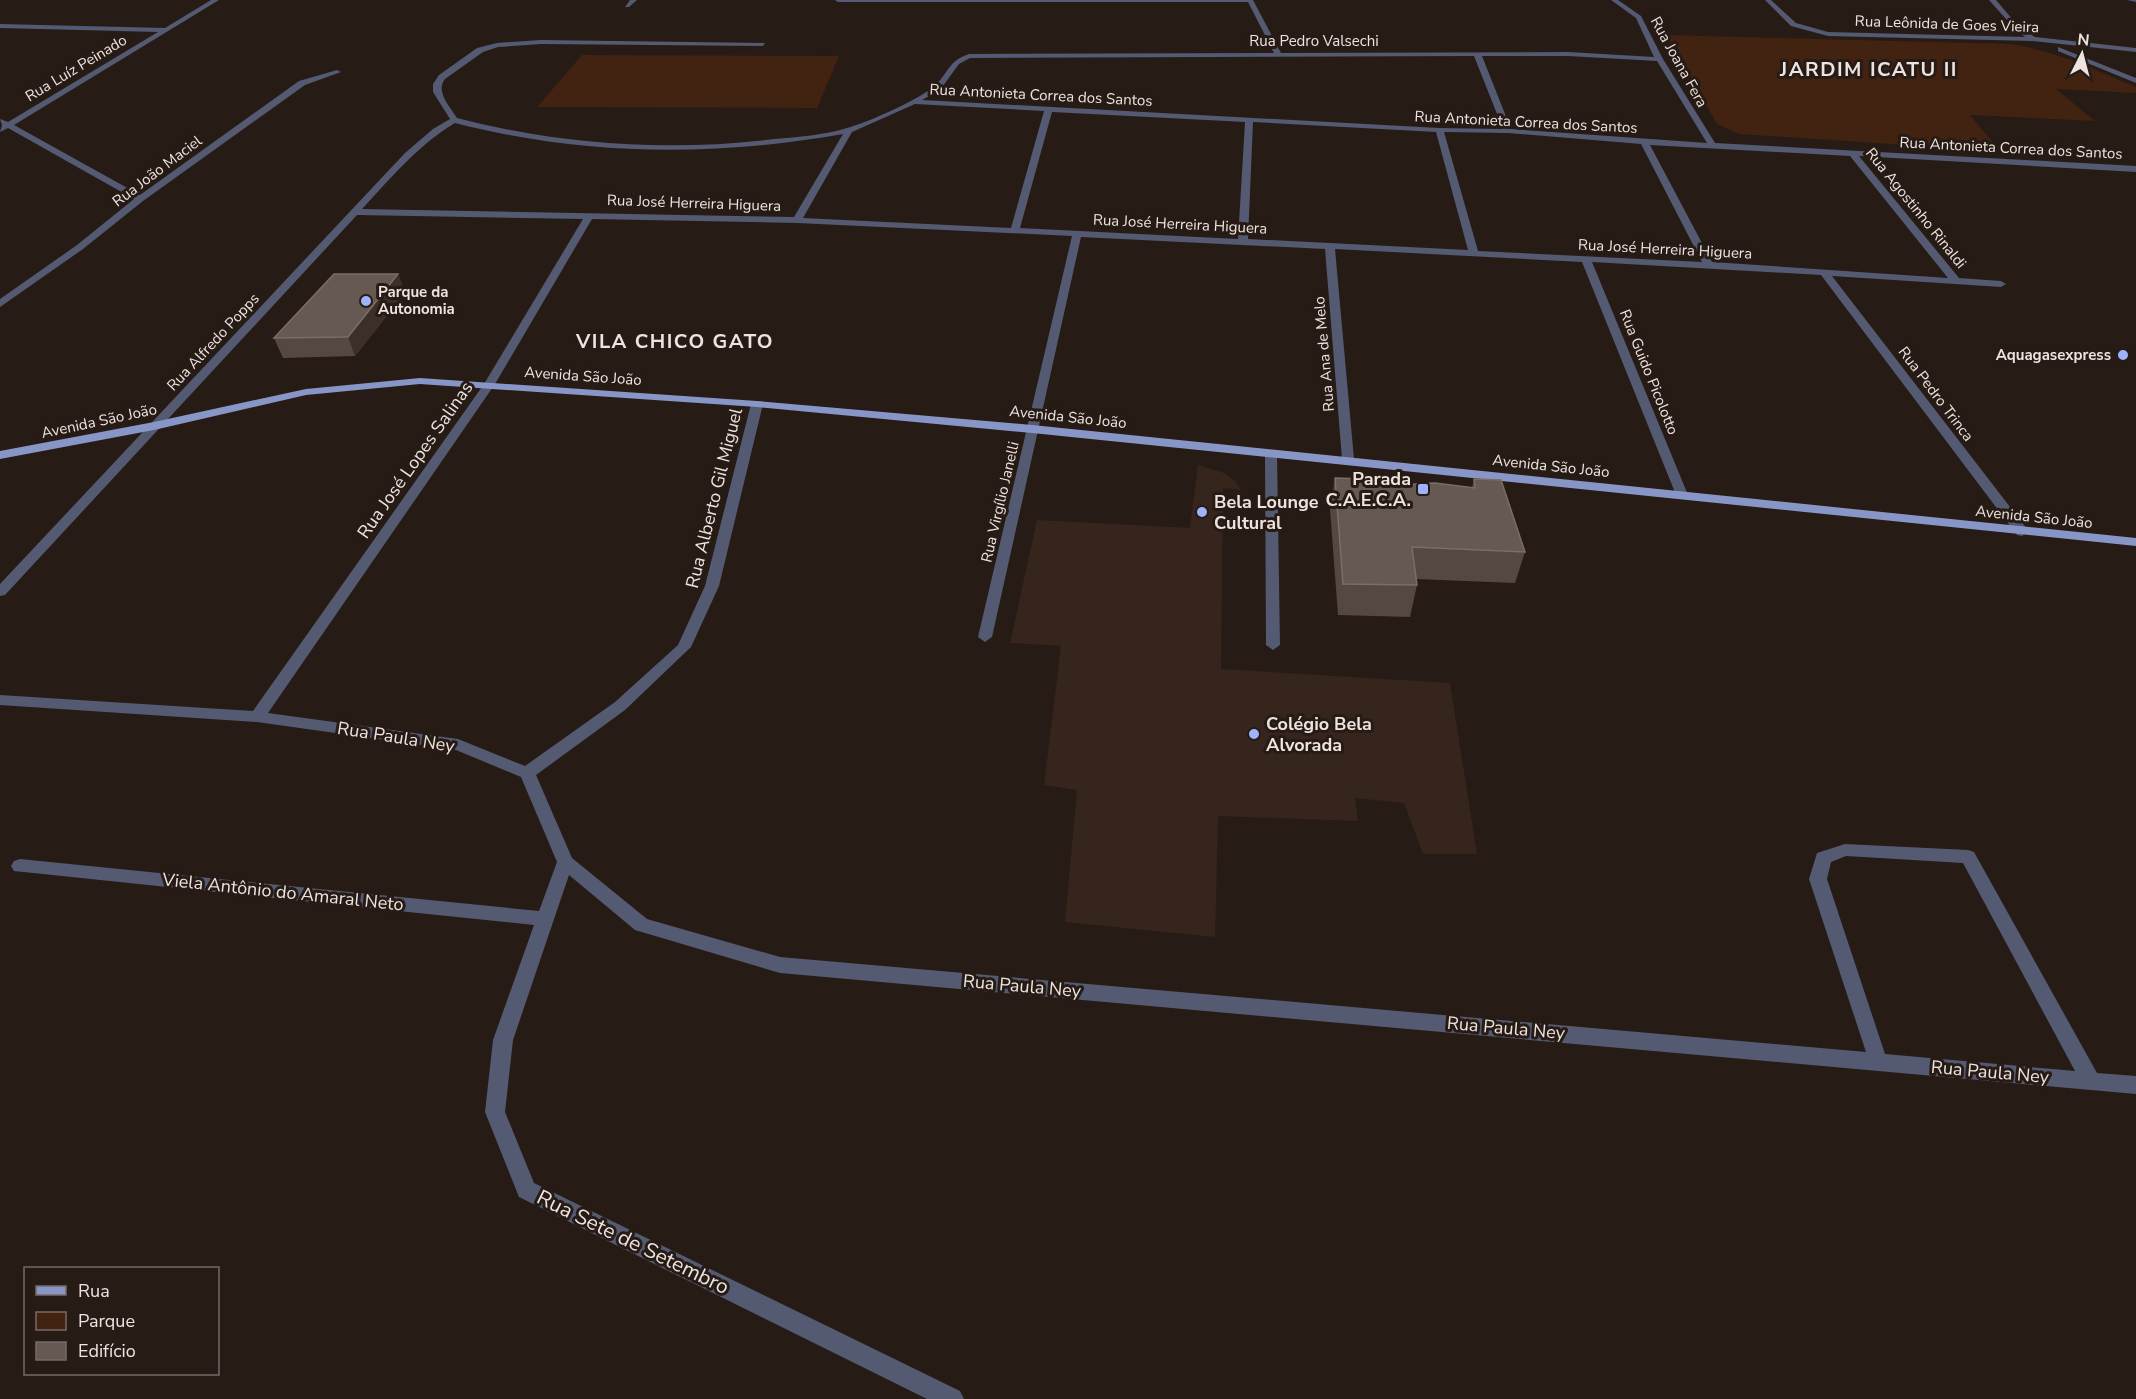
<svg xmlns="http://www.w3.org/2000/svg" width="2136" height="1399" font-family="'Nunito Sans',sans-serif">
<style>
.built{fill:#36251c}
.green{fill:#422210}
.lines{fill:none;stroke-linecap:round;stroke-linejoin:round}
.minor{fill:#535a72;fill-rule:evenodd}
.major{fill:#8896c7;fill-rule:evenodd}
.wall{fill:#544841}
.shaded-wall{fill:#3b2f28}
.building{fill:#655952;stroke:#7a6e68;stroke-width:1.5}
.poi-dot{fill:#9fb3fd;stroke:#271b15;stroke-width:2}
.labels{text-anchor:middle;stroke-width:6;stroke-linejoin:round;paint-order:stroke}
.far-street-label{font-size:15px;fill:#ede4e0;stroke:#271b15}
.far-poi-label{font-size:15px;font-weight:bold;fill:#ede4e0;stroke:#271b15;text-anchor:start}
.street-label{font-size:18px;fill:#ede4e0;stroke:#271b15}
.poi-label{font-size:18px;font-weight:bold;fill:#ede4e0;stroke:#271b15;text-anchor:start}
.far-district-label{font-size:20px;font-weight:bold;letter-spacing:1.5px;fill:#ede4e0;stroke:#271b15}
.near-street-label{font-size:21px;fill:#ede4e0;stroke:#271b15}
</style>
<rect width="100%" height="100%" fill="#271b15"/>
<path class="built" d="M1198,465L1224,473L1234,480L1241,490L1223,488L1221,669L1450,683L1477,854H1423L1404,803L1355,798L1358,821L1218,816L1215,937L1065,922L1077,790L1044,785L1061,646L1010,643L1037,520L1190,528Z"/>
<path class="green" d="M1667,35L2011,44C2056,51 2094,69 2136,87V93L2056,89L2095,121L1970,115L2000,151L1739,134L1717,124Z
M582,55L839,56L817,108L537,107Z"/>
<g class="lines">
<path class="minor" d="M211,0H219L14,125L140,195L299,81L337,70L341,72L305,85L143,201L83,249L0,307V299L77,245L134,199L8,128L0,132L2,125L0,119L8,122L158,32L0,28V24L165,28Z
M630,0H637L629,7H625Z
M835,0H1253L1281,53L1568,52L1654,57L1636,18L1611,0H1618L1641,16L1663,59L1715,143L2136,166V172L1859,156L1959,278L2001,281L2006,284L2001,287L1832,276L2027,529L2028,532L2022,536L2017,535L1821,275L1592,262L1688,495L1682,499L1676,495L1582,262L1335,249L1354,459L1348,463L1342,459L1325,249L1081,237L992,637L985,642L978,637L1072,236L797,223L592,219L495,384L268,713L458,739L525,766L615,702L678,645L705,586L751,404L757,401L763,404L719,586L691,647L625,710L536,775L572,858L647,919L780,957L1866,1052L1809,879L1817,853L1845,844L1968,850L1974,852L2097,1073L2136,1076V1094L780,973L635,930L569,875L513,1040L505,1112L534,1183L960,1391L964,1399H927L519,1197L485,1112L493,1040L534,925L14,871L11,866L14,861L20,859L539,911L557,862L521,777L456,750L257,722L0,705V695L253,711L484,384L583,219L357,215L5,595L0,596V584L405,153L433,129L450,119L433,92V84L439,75L477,48L497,43L541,40L765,43L763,46L541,44L498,47L483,52L445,79C435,92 450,106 457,118C561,145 667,152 774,139C798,137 824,135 847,128C869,122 916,101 933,87C949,74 947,61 969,54L1274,53L1248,2H838ZM1474,56L1503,129L1439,128L922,100L940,90L959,64L970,58ZM1482,56H1568L1657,61L1707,143L1511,129ZM915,104L1044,111L1011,228L803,218L852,132ZM1052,112L1245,122L1238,239L1020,228ZM1253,122L1436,132L1468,250L1248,239ZM455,123C584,156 712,157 843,134L794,217L362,209C391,178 418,145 455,123ZM1444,132L1508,133L1641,144L1702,262L1478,251ZM1650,145L1850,156L1948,278L1712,262ZM1846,856L1963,863L2075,1071L1885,1054L1827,879L1831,862Z
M1765,0H1771L1796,23L1828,32L2025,37L2015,29L1989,0H1996L2019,27L2035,37L2136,48V52L2033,41L1828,36L1791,26Z
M2127,0H2136V2Z
M2058,47L2136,78V83L2058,51Z
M1271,450L1277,454L1280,645L1273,650L1266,645L1265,454Z"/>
<path class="major" d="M420,378L757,401L1032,425L2136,538V546L1032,433L757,407L420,384L306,395L154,430L0,459V451L154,422L306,389Z"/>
</g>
<path class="wall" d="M398,274L405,293L355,356L283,358L274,338Z
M1335,478L1399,485L1472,488L1474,479L1525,552L1515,583L1416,579L1417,585L1410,617L1338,615L1330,509Z"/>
<path class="shaded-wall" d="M398,274L405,293L355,356L348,337Z"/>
<path class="building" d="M334,274H398L348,337L274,338Z
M1335,478L1397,480L1399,485L1435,483L1475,488L1474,479L1501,480L1525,552L1412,547L1417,585L1343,584Z"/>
<g class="poi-dot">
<circle cx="366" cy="301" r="6"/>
<circle cx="2123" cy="355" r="6"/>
<rect x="1417" y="483" width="12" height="12" rx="3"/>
<circle cx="1202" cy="512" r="6"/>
<circle cx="1254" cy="734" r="6"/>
</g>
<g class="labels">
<g class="far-street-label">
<text transform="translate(1947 24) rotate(2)" y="5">Rua Leônida de Goes Vieira</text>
<text x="1314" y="46">Rua Pedro Valsechi</text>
<text transform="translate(1679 62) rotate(61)" y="5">Rua Joana Fera</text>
<text transform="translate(76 68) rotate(-31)" y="5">Rua Luíz Peinado</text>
<text transform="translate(1041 95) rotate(3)" y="5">Rua Antonieta Correa dos Santos</text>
<text transform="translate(1526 122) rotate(3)" y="5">Rua Antonieta Correa dos Santos</text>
<text transform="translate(2011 148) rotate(3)" y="5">Rua Antonieta Correa dos Santos</text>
<text transform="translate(157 171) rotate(-37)" y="5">Rua João Maciel</text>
<text transform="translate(694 203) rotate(2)" y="5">Rua José Herreira Higuera</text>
<text transform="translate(1916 208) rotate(51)" y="5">Rua Agostinho Rinaldi</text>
<text transform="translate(1180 224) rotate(3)" y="5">Rua José Herreira Higuera</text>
<text transform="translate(1665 249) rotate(3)" y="5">Rua José Herreira Higuera</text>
<text transform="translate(213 342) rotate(-47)" y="5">Rua Alfredo Popps</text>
<text transform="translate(1324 354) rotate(-95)" y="5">Rua Ana de Melo</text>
<text transform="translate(1649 372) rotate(68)" y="5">Rua Guido Picolotto</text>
<text transform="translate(583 376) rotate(4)" y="5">Avenida São João</text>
<text transform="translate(1936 394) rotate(53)" y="5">Rua Pedro Trinca</text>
<text transform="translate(1068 417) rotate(6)" y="5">Avenida São João</text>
<text transform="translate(99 421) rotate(-12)" y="5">Avenida São João</text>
<text transform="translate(1551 466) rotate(6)" y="5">Avenida São João</text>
<text transform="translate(1000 502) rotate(-77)" y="5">Rua Virgílio Janelli</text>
<text transform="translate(2034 517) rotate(6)" y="5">Avenida São João</text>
</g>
<g class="far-poi-label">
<text x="378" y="297">Parque da<tspan x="378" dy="17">Autonomia</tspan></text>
<text x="2111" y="360" text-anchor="end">Aquagasexpress</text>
</g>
<g class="street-label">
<text transform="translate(415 460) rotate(-55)" y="6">Rua José Lopes Salinas</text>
<text transform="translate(714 498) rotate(-76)" y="6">Rua Alberto Gil Miguel</text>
<text transform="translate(396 737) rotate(9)" y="6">Rua Paula Ney</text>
<text transform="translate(283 892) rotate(6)" y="6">Viela Antônio do Amaral Neto</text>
<text transform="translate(1022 986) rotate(5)" y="6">Rua Paula Ney</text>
<text transform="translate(1506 1028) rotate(5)" y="6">Rua Paula Ney</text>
<text transform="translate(1990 1072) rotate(5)" y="6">Rua Paula Ney</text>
</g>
<g class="poi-label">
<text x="1411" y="485" text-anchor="end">Parada<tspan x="1411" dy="21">C.A.E.C.A.</tspan></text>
<text x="1214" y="508">Bela Lounge<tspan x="1214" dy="21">Cultural</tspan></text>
<text x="1266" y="730">Colégio Bela<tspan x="1266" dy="21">Alvorada</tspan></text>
</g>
<g class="far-district-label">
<text x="1869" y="76">JARDIM ICATU II</text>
<text x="675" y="348">VILA CHICO GATO</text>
</g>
<g class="near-street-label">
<text transform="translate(633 1242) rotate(26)" y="7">Rua Sete de Setembro</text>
</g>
</g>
<rect x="24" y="1267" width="195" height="108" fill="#271b15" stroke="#766b66" stroke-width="1.5"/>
<rect x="36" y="1286" width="30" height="9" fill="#8896c7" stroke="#766b66" stroke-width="1.5"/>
<text x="78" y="1297" font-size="18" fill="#ede4e0">Rua</text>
<rect x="36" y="1312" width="30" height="18" fill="#422210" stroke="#766b66" stroke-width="1.5"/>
<text x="78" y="1327" font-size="18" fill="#ede4e0">Parque</text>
<rect x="36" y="1342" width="30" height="18" fill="#655952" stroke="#766b66" stroke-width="1.5"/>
<text x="78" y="1357" font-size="18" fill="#ede4e0">Edifício</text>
<g transform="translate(2082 54) rotate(6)" stroke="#271b15" stroke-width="4.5" paint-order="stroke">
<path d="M0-4.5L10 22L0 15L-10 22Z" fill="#ede4e0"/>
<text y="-9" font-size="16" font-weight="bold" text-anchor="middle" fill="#ede4e0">N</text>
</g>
</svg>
